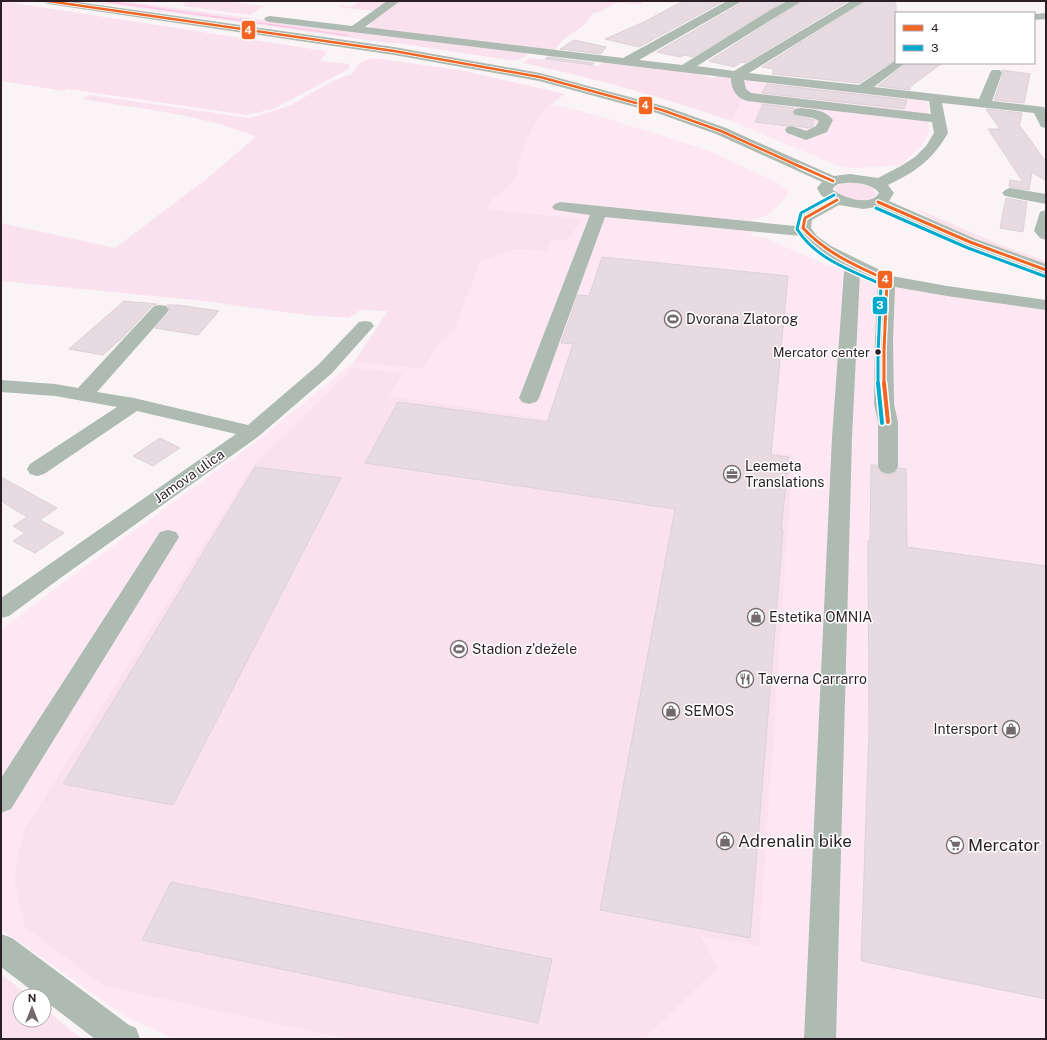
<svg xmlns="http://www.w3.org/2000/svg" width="1047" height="1040" font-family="'Public Sans',sans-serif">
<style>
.built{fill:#fce7f2}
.green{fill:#f9e2ee}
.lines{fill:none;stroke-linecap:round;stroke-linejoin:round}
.stream{fill:#fcc5e2;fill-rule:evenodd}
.building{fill:#e8dae1;stroke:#dbd2d7}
.minor{fill:#adbbb2;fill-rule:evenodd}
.bus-1-far2-casing{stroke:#fff;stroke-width:4}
.bus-1-far1-casing{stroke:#fff;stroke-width:5.5}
.bus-1-casing{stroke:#fff;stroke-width:7}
.bus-2-far1-casing{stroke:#fff;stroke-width:5.5}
.bus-2-casing{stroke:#fff;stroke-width:7}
.bus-1-far2{stroke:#f26522;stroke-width:2.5}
.bus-1-far1{stroke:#f26522;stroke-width:3}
.bus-1{stroke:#f26522;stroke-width:4}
.bus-2-far1{stroke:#00a9ce;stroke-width:3}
.bus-2{stroke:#00a9ce;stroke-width:4}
.bus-dot{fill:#2b1f25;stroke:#fff;stroke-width:1.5}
.labels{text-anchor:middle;stroke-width:3;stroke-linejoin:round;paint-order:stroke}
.bus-label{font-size:13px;fill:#2b1f25;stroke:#fff;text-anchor:end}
.poi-label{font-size:14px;fill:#2b1f25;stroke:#fff;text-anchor:start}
.street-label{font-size:14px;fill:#2b1f25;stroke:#fff}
.near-poi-label{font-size:17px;fill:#2b1f25;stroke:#fff;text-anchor:start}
.line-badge{stroke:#fff;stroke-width:1.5}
.badge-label{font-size:11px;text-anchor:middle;font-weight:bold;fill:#fff}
</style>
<rect width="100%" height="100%" fill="#faf4f7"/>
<path class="built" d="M732,76L927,99L929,131L922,146L900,165L857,168L841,167L731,121L736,111Z
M553,104L596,115L710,151L780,184L789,191L785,199L766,216L752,220L751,236L765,238L824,264L964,291L1046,300V1039H174L126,1017L1,929V630L61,584L253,444L354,362L423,369L438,346L456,327L480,262L514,249L546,251L552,239L567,241L582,219L487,209L494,197L508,188L516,176L527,139L539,117L545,109Z"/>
<path class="green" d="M1,1L326,51L325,55L320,61L349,64V69L273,109L246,115L82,91L67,89L64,91L1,81Z
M88,1H123L292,24L451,44L528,52C525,59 516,61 509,60L396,43H388Z
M185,1H226L264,6L250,15L183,6Z
M360,1H390L374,11L339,7L341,5L351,7Z
M398,1H637L642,2L643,4C634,6 625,2 617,3C608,5 604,13 593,13L584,25L565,38L554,50L372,30L369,25L376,16Z
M374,58L460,70L565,94L545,109L539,117L527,139L516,176L508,188L494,197L487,209L582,219L567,241L552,239L546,251L514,249L480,262L456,327L438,346L423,369L354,362L388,311L360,310L349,318L306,315L204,301L1,281V223L115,248L205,180L256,137C202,114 140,109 82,99L90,95L250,118L289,106L333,81L352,74C358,63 361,60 374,58Z
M528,58L599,66L603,61L704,73L701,75L714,78L722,75L732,76L744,97L731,121C663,97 593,78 523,63Z
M846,183C856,182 873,183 876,194C867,208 846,198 835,192V189L837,186Z
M917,210L922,211L996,243L1046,261V264L992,245L937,222Z
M893,219H895L954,242L1046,275V278L947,242Z
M352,368L403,373L389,396L793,455L759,946L700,936L718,967L644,1039H349L104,986L25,927L14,880L23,832L253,466Z
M1,974L29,996H20V1020H44V1008L82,1039H1Z"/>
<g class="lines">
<path class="stream" d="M99,1H109L349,35L347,36Z"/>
</g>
<path class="building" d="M683,1H724L639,47L605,39L644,22Z
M742,1H784L693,57L685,55L680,57L657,52L740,4Z
M803,1H848L745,63L742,62L734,67L709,61Z
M866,1H897L892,4H896V59L859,83L772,74L774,69L762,67Z
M574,40L606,47L601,54L560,49Z
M548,57L594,63L592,65L545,59Z
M906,63H942L910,87V90L878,86Z
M1002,70L1030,74L1024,103L994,100L1003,74Z
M767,84L907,100L904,109L762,93Z
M763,104L794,108L792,113L795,116L814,120L812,127L808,128L792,125L787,126L755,122Z
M986,109L1022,113L1020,123H1018L1046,162V181L1032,172L1029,190L1009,187L1010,180L1023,182L988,129H1000Z
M1006,198L1027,202L1023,232L1000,228Z
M602,257L788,276L771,455L789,457L781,530H783L750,938L600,910L675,509L365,463L398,402L547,422L573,344L561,343L578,295L589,296Z
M124,301L157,304L153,305L123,337L103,355L69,349Z
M167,305H178L219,311L198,335L155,328L170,311Z
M160,438L180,448L153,466L133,456Z
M871,465H876L880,473L888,475L895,473L899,468L906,469L907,547L1046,566V999L861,961L869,729L868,541L870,542Z
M255,467L341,478L173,805L63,784Z
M1,477L57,508L40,520L64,533L35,553L13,541L25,533L13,526L27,517L1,501Z
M171,882L552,959L538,1023L142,940Z"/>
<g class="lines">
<path class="minor" d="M42,1H71L394,47L540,73L667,107L726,128L834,176L850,174L878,178L901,166L915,157L926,146L934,133L932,122L747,101C736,98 731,89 731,78L270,22L266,21L264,19L266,17L270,16L352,26L387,1H400L365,27L623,58L727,1H741L739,3L639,60L682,65L772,9L787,1H802L697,66L734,71L851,1H865L749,73L859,85L896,60V63H905L874,87L979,99L990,73L992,70H1000L1002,73L992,101L1044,107L1046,111V128L1041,127L1034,113L942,103L948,133C933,159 916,172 888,185L894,193L889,201L976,239L1046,264V275L964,245L877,207L863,209L839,205L812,220L811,228L817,236L831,246L892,276L947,286L1046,300V310L947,296L895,287L893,340L894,404L898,422V467L895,472L888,474L881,472L878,467V422L874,404L875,340L878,282L860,273L852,437L836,1039H804L832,437L844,272L846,268H849C833,259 812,252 801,236L605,217L539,398L536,402L529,404L522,402L519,398L590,215L555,210L552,207L555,204L560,202L795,226L799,215L827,200L821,195L817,188L822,182L716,134L657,113L539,81L394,55L48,4ZM744,80L929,101L931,114L751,93L746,89ZM846,183C856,182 873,184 879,193C870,207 844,198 833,190V188L838,184Z
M1046,13V19L1034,20V14Z
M800,108C812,109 826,110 833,120L827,132L806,140L787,133L785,130L787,127L792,126L806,131L816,126L819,121L813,118L795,115L793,112L795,109Z
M1010,188L1046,194V204L1005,196L1002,193L1005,190Z
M1046,210V240L1040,238L1034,231L1040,212Z
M160,305L166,306L169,310L166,314L97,392L134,398L248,425L318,365L359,322L365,321L371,322L374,326L332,373L259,436L59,579L9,616L1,618V598L236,434L137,411L44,474L37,476L30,474L27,469L30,464L117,407L55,396L1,392V380L55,384L78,388L154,306Z
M168,530L176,532L179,537L11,809L1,813V778L160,532Z
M1,934L12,938L129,1025L136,1028L140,1039H95L44,1000V996H39L1,967Z"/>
<g class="bus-1-far2-casing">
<path id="bus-1-far2" d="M48,1L394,51L540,77L662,110L721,131L801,167"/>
</g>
<g class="bus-1-far1-casing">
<path id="bus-1-far1" d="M799,166L833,181
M837,200L805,218L803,228C826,253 856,266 887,280L884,351V384
M878,202L970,242L1046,270"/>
</g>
<g class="bus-1-casing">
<path id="bus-1" d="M884,383L888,422"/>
</g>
<g class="bus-2-far1-casing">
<path id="bus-2-far1" d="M834,195L801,213L797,229C816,259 850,270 881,284L878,354V384
M876,208L968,248L1044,276"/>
</g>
<g class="bus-2-casing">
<path id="bus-2" d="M878,383L882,423"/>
</g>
<use href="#bus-1-far2" class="bus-1-far2"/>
<use href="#bus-1-far1" class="bus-1-far1"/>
<use href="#bus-1" class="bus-1"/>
<use href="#bus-2-far1" class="bus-2-far1"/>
<use href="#bus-2" class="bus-2"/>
</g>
<defs>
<g id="stadium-ring" transform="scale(0.9)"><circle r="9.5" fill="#fff" stroke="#736a6e" stroke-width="1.5"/><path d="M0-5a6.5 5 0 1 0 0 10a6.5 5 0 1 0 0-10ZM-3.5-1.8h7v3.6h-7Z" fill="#736a6e"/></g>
<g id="office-ring" transform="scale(0.9)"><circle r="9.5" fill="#fff" stroke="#736a6e" stroke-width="1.5"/><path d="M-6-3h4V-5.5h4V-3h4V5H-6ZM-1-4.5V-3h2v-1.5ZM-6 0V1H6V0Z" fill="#736a6e"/></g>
<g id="shop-ring" transform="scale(0.9)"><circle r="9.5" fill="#fff" stroke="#736a6e" stroke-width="1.5"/><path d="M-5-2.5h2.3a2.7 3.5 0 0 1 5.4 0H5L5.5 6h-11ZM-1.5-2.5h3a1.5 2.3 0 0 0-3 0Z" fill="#736a6e"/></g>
<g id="restaurant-ring" transform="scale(0.9)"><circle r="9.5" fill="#fff" stroke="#736a6e" stroke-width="1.5"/><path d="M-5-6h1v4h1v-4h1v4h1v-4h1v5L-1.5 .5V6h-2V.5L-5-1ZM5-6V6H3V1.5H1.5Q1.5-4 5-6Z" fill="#736a6e"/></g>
<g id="supermarket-ring" transform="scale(0.9)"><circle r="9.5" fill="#fff" stroke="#736a6e" stroke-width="1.5"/><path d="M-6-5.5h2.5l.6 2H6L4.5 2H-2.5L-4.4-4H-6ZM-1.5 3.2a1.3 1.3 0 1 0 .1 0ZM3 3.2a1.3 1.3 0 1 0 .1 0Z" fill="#736a6e"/></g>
</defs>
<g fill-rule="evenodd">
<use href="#stadium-ring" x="673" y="319"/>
<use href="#office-ring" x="732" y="474"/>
<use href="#shop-ring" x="756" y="617"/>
<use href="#stadium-ring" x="459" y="649"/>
<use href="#restaurant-ring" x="745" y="679"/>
<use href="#shop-ring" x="671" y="711"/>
<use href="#shop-ring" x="1011" y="729"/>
<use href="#shop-ring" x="725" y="841"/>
<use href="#supermarket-ring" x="955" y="845"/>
</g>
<circle class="bus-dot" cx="878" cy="352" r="3.5"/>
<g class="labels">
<g class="bus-label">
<text x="870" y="357">Mercator center</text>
</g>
<g class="poi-label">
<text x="686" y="324">Dvorana Zlatorog</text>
<text x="745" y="471">Leemeta<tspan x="745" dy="16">Translations</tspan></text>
<text x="769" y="622">Estetika OMNIA</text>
<text x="472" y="654">Stadion z'dežele</text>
<text x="758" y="684">Taverna Carrarro</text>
<text x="684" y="716">SEMOS</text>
<text x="998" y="734" text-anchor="end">Intersport</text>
</g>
<g class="street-label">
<text transform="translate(189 476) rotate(-35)" y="5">Jamova ulica</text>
</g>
<g class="near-poi-label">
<text x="738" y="847">Adrenalin bike</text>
<text x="968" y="851">Mercator</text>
</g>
</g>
<g class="line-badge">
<rect x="241" y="20" width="15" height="20" rx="4" fill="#f26522"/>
<rect x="638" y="96" width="15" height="19" rx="4" fill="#f26522"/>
<rect x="877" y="270" width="16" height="19" rx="4" fill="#f26522"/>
<rect x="872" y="296" width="16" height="19" rx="4" fill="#00a9ce"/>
</g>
<g class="badge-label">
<text x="248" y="34">4</text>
<text x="645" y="109">4</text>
<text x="885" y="283">4</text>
<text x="880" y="309">3</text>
</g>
<rect width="1047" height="1040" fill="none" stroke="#2b1f25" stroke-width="4"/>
<rect x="895" y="12" width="140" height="52" fill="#ffffff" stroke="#aaa5a8"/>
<rect x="903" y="25" width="20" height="6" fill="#f26522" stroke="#aaa5a8"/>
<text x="931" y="32" font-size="12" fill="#2b1f25">4</text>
<rect x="903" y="45" width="20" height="6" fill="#00a9ce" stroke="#aaa5a8"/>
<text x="931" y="52" font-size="12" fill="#2b1f25">3</text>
<g transform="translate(32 1008)"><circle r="19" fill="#ffffff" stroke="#aaa5a8"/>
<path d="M0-3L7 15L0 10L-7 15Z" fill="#736a6e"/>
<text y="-6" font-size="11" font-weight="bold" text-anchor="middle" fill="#2b1f25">N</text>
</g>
</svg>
